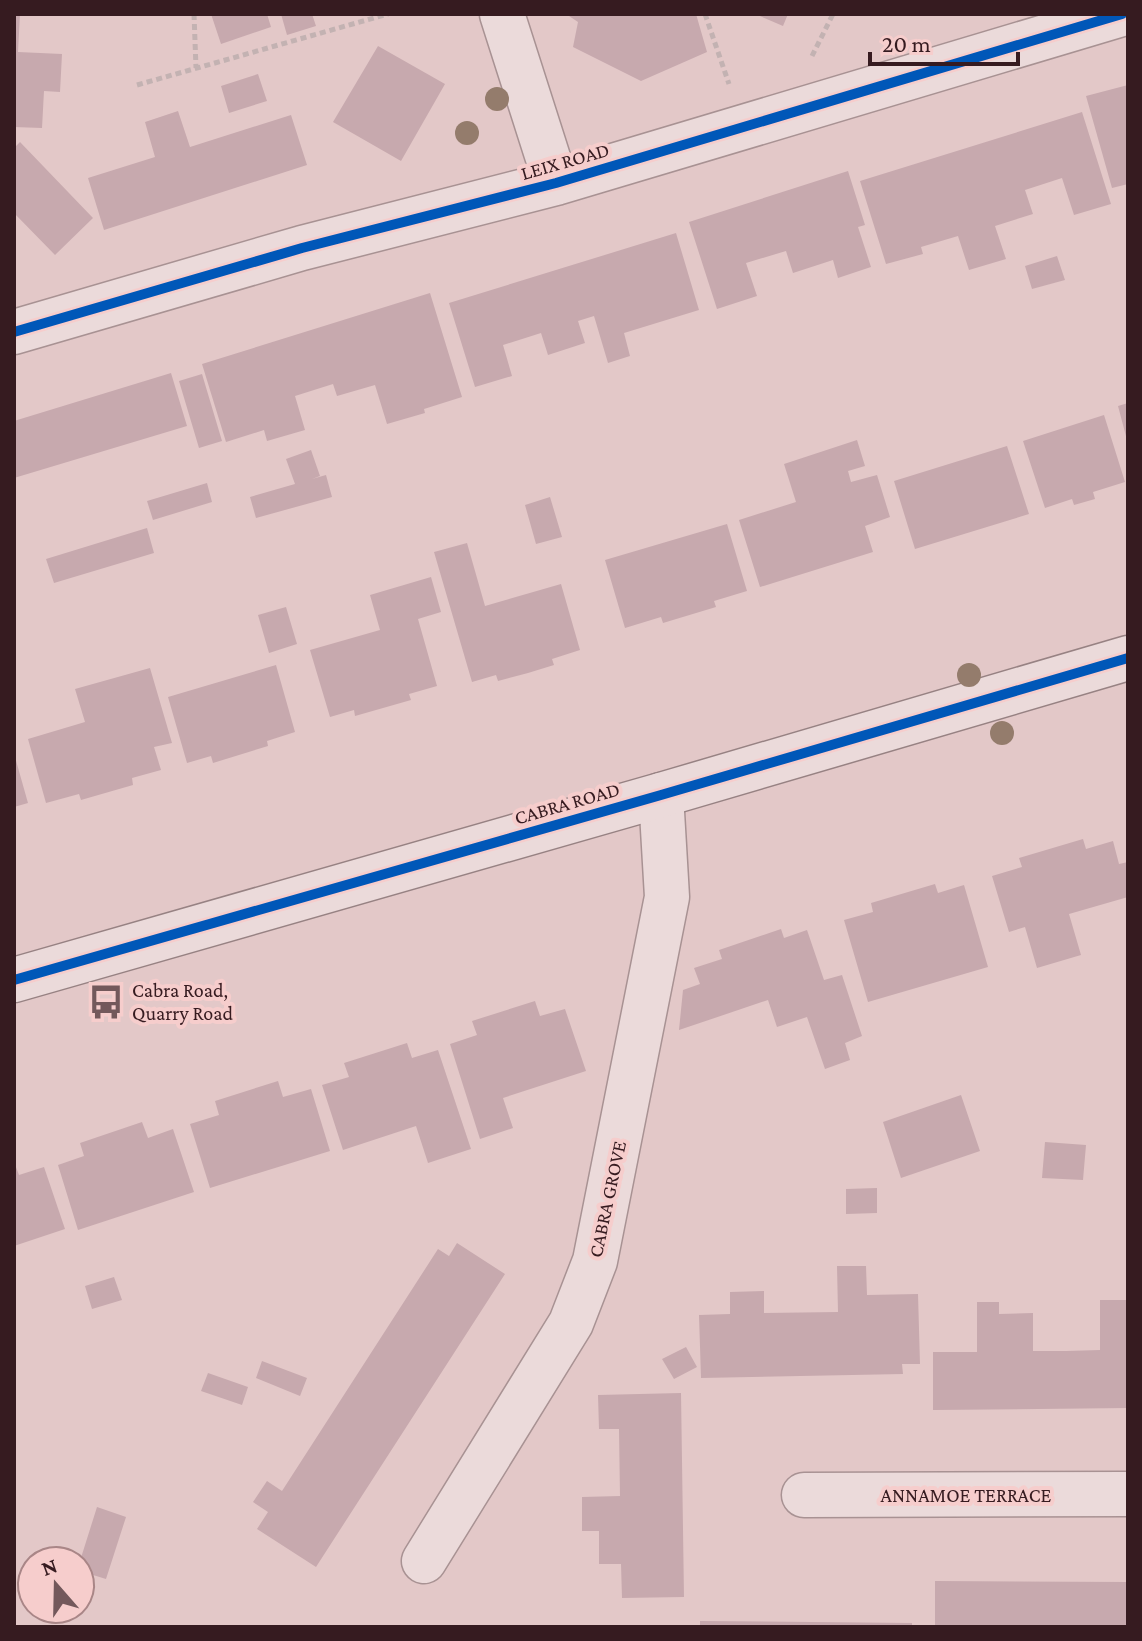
<svg xmlns="http://www.w3.org/2000/svg" width="1142" height="1641" font-family="'Crimson Pro',serif">
<style>
.building{fill:#c7a9ae}
.lines{fill:none;stroke-linecap:round;stroke-linejoin:round}
.minor-casing{stroke:#a89293;stroke-width:47}
.secondary-casing{stroke:#978283;stroke-width:47}
.path{stroke:#c3b2b2;stroke-width:5;stroke-dasharray:6 4;stroke-linecap:butt}
.minor{stroke:#ebdada;stroke-width:44}
.secondary{stroke:#ebdada;stroke-width:44}
.cycleway-casing{stroke:#f6cdcc;stroke-width:15}
.cycleway{stroke:#0057b8;stroke-width:10}
.tree{fill:#947c6c}
.labels{text-anchor:middle;stroke-width:8;stroke-linejoin:round;paint-order:stroke}
.street-label{font-size:20px;fill:#361b20;stroke:#f6cdcc}
.poi-label{font-size:20px;fill:#361b20;stroke:#f6cdcc;text-anchor:start}
</style>
<rect width="100%" height="100%" fill="#e3c8c8"/>
<path class="building" d="M14,14H20L18,52L62,54L60,92L44,91L42,128L14,127Z
M211,14H267L271,27L221,44Z
M281,14H312L316,26L287,35Z
M566,14H696L707,52L641,81L573,47L578,22Z
M755,14H788L783,26Z
M378,46L445,84L401,161L333,122Z
M258,74L267,101L229,113L221,86Z
M1128,85V184L1112,188L1086,96Z
M178,111L190,147L291,115L307,165L104,230L88,178L155,157L145,122Z
M1082,112L1111,204L1074,215L1062,178L1025,190L1033,214L995,226L1006,259L969,270L958,236L921,247L923,254L886,264L860,181Z
M20,142L93,218L55,255L14,213V148Z
M848,171L865,225L858,227L871,267L838,278L833,260L793,273L786,251L746,263L757,296L717,309L689,222Z
M676,233L699,310L624,333L630,356L608,363L594,316L578,321L585,343L548,355L541,333L503,345L512,376L475,387L449,303Z
M1057,256L1065,280L1032,289L1025,266Z
M430,293L462,397L424,409L425,413L387,424L375,385L337,396L333,384L295,396L305,430L267,441L264,430L226,442L202,364Z
M171,373L187,426L14,478V421Z
M202,374L222,441L199,448L179,381Z
M1128,403V440H1127L1118,406Z
M1104,415L1125,482L1093,492L1095,499L1074,505L1072,499L1045,508L1023,441Z
M857,440L865,466L848,471L851,482L877,475L890,517L865,526L873,552L760,587L739,520L796,502L784,464Z
M1007,446L1029,514L915,549L894,481Z
M311,450L320,476L312,479L326,475L332,497L256,518L250,497L295,484L286,459Z
M207,483L212,502L153,520L147,501Z
M550,497L562,537L536,544L525,505Z
M727,524L747,591L714,601L716,607L663,623L661,617L625,628L605,560Z
M147,528L154,553L54,583L46,559Z
M467,543L485,606L561,584L580,650L552,659L554,665L528,673L498,681L496,675L472,682L434,552Z
M431,577L441,612L418,619L437,686L409,694L411,700L355,716L354,710L330,717L310,650L380,630L370,595Z
M286,607L297,644L269,653L258,615Z
M276,665L295,732L267,741L268,746L213,763L211,756L187,763L168,697Z
M150,668L172,743L154,747L161,770L132,778L133,785L81,800L79,794L46,803L28,739L85,722L75,689Z
M15,757L28,803L14,807V758Z
M1083,839L1086,849L1113,841L1119,864L1128,862V897L1069,914L1081,955L1037,968L1025,927L1009,932L992,876L1022,867L1019,858Z
M935,884L938,893L964,885L988,967L868,1002L844,920L873,912L871,903Z
M781,929L784,938L807,930L824,980L842,975L862,1036L845,1043L850,1060L825,1069L807,1017L777,1027L768,1000L679,1030L683,990L700,984L694,968L722,959L719,950Z
M535,1001L540,1016L565,1009L586,1071L503,1098L513,1128L480,1139L450,1044L477,1035L472,1021Z
M407,1043L412,1058L438,1050L471,1149L428,1163L416,1126L343,1150L322,1085L349,1077L344,1063Z
M278,1081L283,1097L311,1089L330,1151L210,1188L190,1124L219,1115L215,1101Z
M961,1095L980,1151L901,1178L883,1122Z
M142,1122L148,1138L173,1129L194,1192L78,1230L58,1165L84,1156L80,1143Z
M1045,1142L1086,1145L1083,1180L1042,1178Z
M14,1162L19,1175L44,1167L65,1229L14,1246Z
M877,1188V1213L846,1214V1189Z
M457,1243L505,1274L316,1567L257,1529L268,1512L253,1502L267,1481L282,1491L438,1249L449,1256Z
M837,1266H866L867,1295L918,1294L920,1364H902L903,1374L701,1378L699,1315L730,1314V1292L764,1291V1313L838,1312Z
M114,1277L122,1300L92,1309L85,1286Z
M1100,1300H1128V1408L933,1410V1352H977V1302H999V1314L1033,1313V1351H1066L1100,1350Z
M686,1347L697,1367L674,1379L662,1359Z
M262,1361L307,1378L300,1396L256,1378Z
M208,1373L248,1387L242,1405L201,1391Z
M681,1393L684,1597L622,1598L621,1564H599V1531H582V1497L620,1496L619,1429H599L598,1395Z
M97,1507L126,1517L106,1579L80,1571V1561Z
M935,1581L1128,1582V1627H935Z
M700,1621L912,1623V1627H700Z"/>
<g class="lines">
<g class="minor-casing">
<path id="minor" d="M502,14L556,183
M14,332L302,248L556,183L1122,14
M804,1495L1128,1494
M424,1561L571,1323L595,1261L667,897L661,795"/>
</g>
<g class="secondary-casing">
<path id="secondary" d="M14,980L661,795L1128,658"/>
</g>
<path class="path" d="M194,14L196,68
M705,14L729,84
M812,56L833,14
M137,85L388,14"/>
<use href="#minor" class="minor"/>
<use href="#secondary" class="secondary"/>
<g class="cycleway-casing">
<path id="cycleway" d="M14,332L302,248L556,183L1122,14
M14,980L661,795L1128,658"/>
</g>
<use href="#cycleway" class="cycleway"/>
</g>
<g class="tree">
<circle cx="497" cy="99" r="12"/>
<circle cx="467" cy="133" r="12"/>
<circle cx="969" cy="675" r="12"/>
<circle cx="1002" cy="733" r="12"/>
</g>
<defs>
<g id="bus-bare" transform="scale(2.76)"><path d="M-5-6H5V4H4V6H2V4H-2V6H-4V4H-5ZM-3.5-4V0h7V-4ZM-3.5 1.2v1.5H-2V1.2ZM2 1.2v1.5H3.5V1.2Z" fill="#73585b" stroke="#f6cdcc" stroke-width="2.5" paint-order="stroke"/></g>
</defs>
<g fill-rule="evenodd">
<use href="#bus-bare" x="106" y="1002"/>
</g>
<g class="labels">
<g class="street-label">
<text transform="translate(565 161) rotate(-16)" y="7">LEIX ROAD</text>
<text transform="translate(567 803) rotate(-16)" y="7">CABRA ROAD</text>
<text transform="translate(607 1199) rotate(-78)" y="7">CABRA GROVE</text>
<text x="966" y="1502">ANNAMOE TERRACE</text>
</g>
<g class="poi-label">
<text x="132" y="997">Cabra Road,<tspan x="132" dy="23">Quarry Road</tspan></text>
</g>
</g>
<rect width="1142" height="1641" fill="none" stroke="#361b20" stroke-width="32"/>
<g transform="translate(56 1585) rotate(340)"><circle r="38" fill="#f6cdcc" stroke="#a98687" stroke-width="2"/>
<path d="M0-6L14 30L0 20L-14 30Z" fill="#73585b"/>
<text y="-12" font-size="22" font-weight="bold" text-anchor="middle" fill="#361b20">N</text>
</g>
<path d="M870 52v12h148v-12" fill="none" stroke="#361b20" stroke-width="4"/>
<text x="882" y="52" font-size="24" fill="#361b20" stroke="#f6cdcc" stroke-width="6" paint-order="stroke">20 m</text>
</svg>
